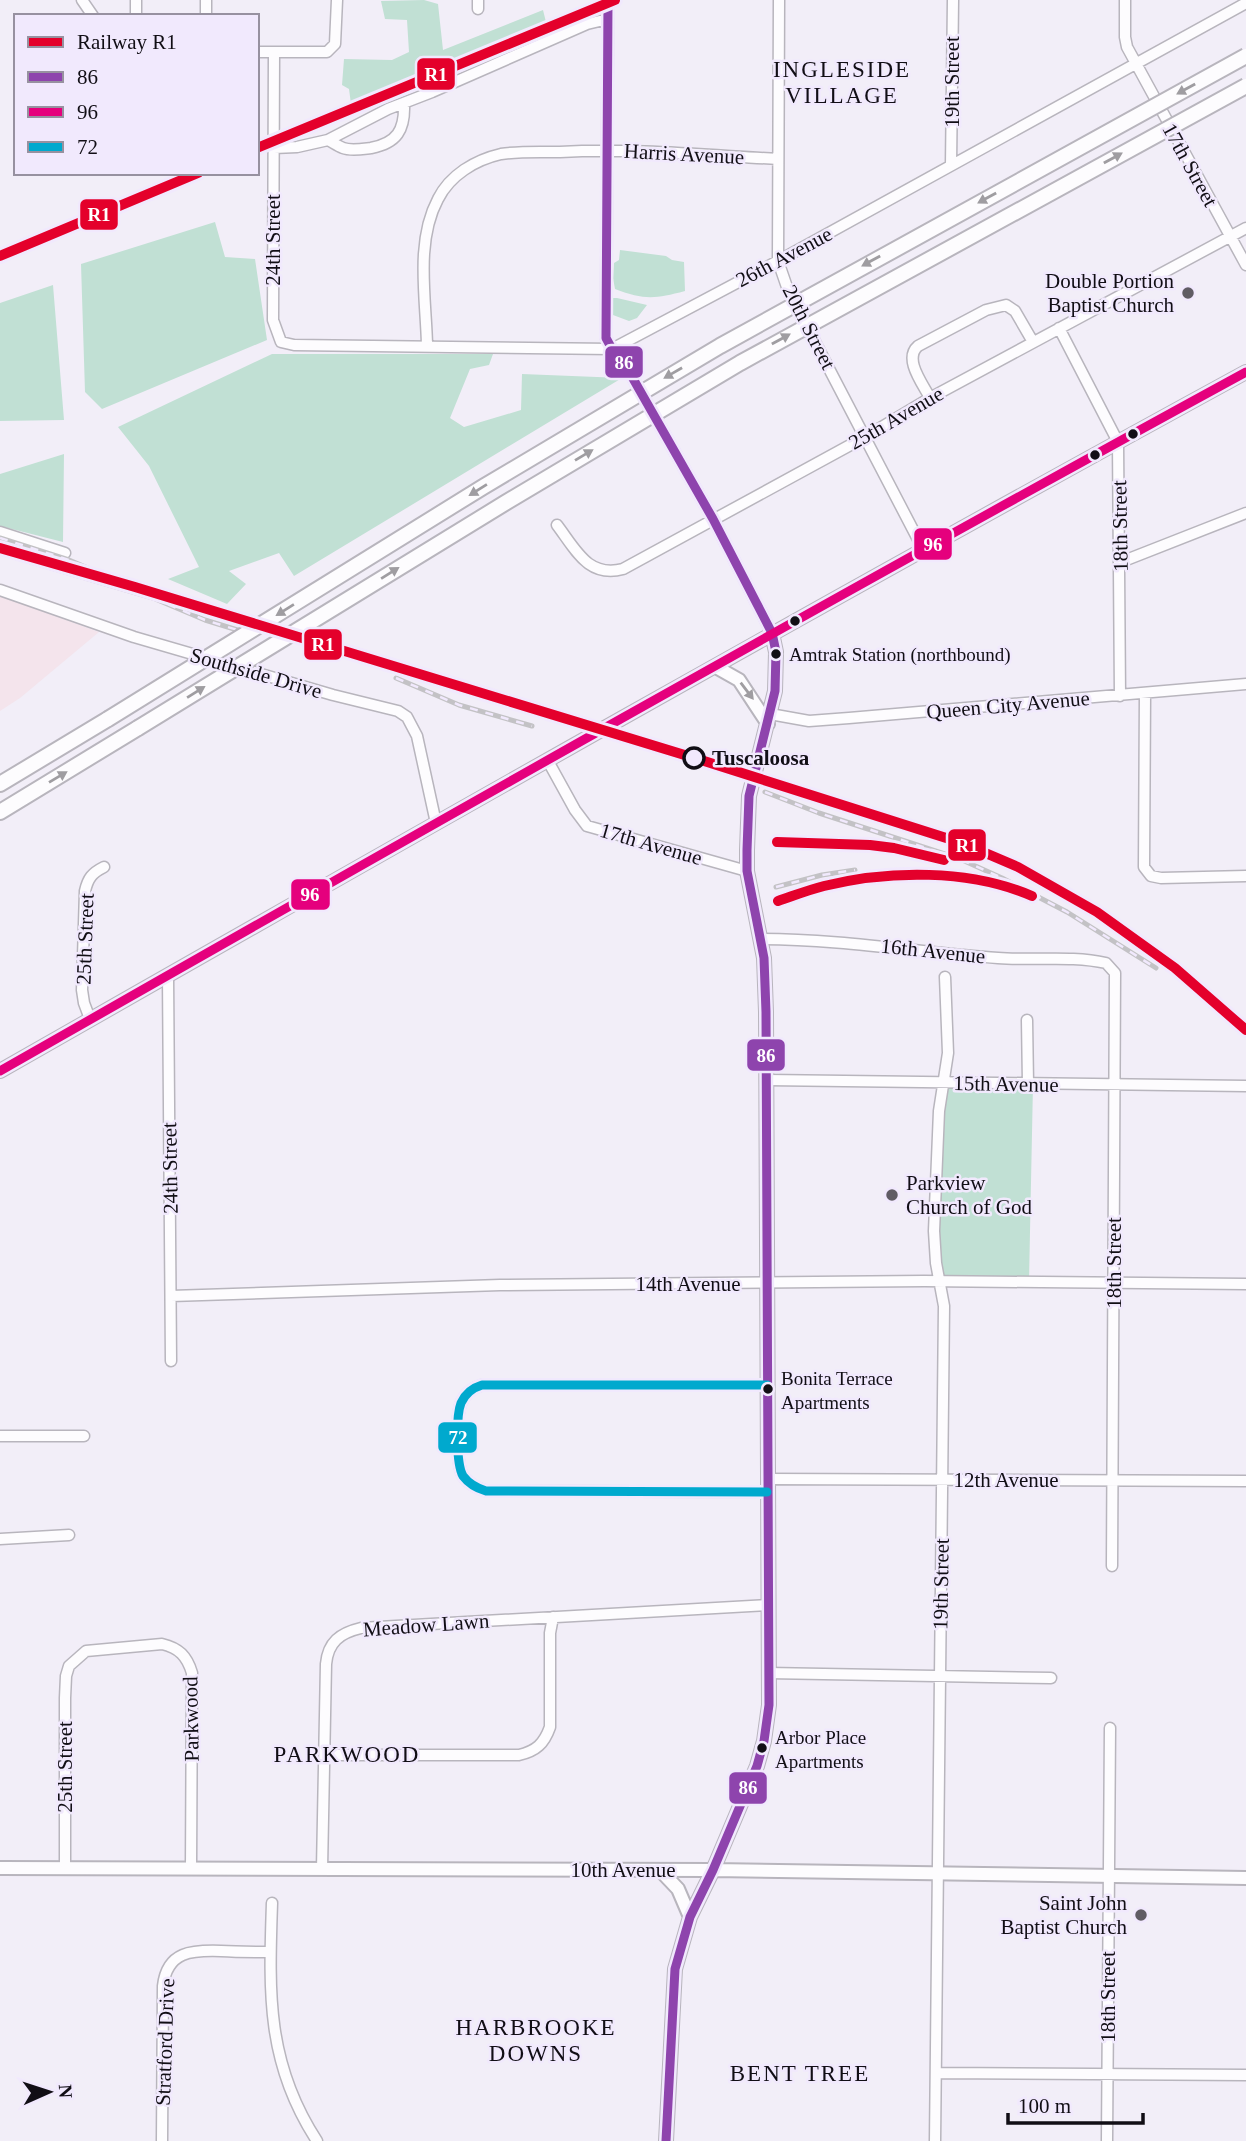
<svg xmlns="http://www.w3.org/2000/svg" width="1246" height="2141" font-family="'Times New Roman',serif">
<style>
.industrial{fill:#f4e4ec}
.green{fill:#c1e0d4}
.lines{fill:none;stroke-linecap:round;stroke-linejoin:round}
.minor-casing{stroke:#b8b5bd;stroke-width:13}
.major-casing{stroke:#b8b5bd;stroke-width:16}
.highway-casing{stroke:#b8b5bd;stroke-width:18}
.minor{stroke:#fdfcfe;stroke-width:10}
.major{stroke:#fdfcfe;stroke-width:12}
.highway{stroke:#fdfcfe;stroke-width:14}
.rail-casing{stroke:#c3c2c5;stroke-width:5}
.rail{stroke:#f1e9fd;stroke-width:2.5;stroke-dasharray:8;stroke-linecap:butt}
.highway-bridge-casing{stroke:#b8b5bd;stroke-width:18;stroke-linecap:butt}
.highway-bridge{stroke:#fdfcfe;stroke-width:14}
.bus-1-casing{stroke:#f1e9fd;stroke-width:14}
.bus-2-casing{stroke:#f1e9fd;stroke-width:14}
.bus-3-casing{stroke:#f1e9fd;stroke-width:14}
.bus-1{stroke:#8e44ad;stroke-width:9}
.bus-2{stroke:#e5007d;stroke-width:9}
.bus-3{stroke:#00a9ce;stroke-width:9}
.rail-1-casing{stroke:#f1e9fd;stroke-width:16}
.rail-1{stroke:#e4002b;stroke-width:10}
.oneway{fill:#9f9da1}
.poi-dot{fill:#605c64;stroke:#f1e9fd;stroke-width:2.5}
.bus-dot{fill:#110e15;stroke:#f1e9fd;stroke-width:2.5}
.stop-dot{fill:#f1e9fd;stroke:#110e15;stroke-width:3.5}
.labels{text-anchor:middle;stroke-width:5;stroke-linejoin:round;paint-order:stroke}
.bus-label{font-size:19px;fill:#110e15;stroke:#f1e9fd;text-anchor:start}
.street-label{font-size:21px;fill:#110e15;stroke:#f1e9fd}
.poi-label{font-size:21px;fill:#110e15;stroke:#f1e9fd;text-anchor:end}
.stop-label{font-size:21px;font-weight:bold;fill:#110e15;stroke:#f1e9fd;text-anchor:start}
.neighbourhood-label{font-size:23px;letter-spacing:2px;fill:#110e15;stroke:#f1e9fd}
.line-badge{stroke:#f1e9fd;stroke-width:2.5}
.badge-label{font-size:19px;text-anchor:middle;font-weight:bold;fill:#fff}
</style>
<rect width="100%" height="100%" fill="#f2eef8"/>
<path class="industrial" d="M0,596L99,632L20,698L0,711Z"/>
<path class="green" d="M424,0L438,4L443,50L543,10L546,22L351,104L349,89L342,85L344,59L392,60L409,52L407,20L385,19L381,1Z
M215,222L225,257L255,259L267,340L102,409L85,392L81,264Z
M620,250L666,256L672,260L684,262L685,291C655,299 644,300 615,289L613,278L614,263L619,260Z
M53,285L64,420L0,421V303Z
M613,298H617L647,305L637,318L629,321L613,315Z
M272,354H493L489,365L470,369L450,418L464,427L521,410L522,374L622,378L294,576L279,553L229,571L246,584L227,604L168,579L199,567L149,466L118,427Z
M64,454L63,542L0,526V474Z
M942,1083L1033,1084L1029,1282L939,1281L936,1262Z"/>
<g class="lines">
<g class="minor-casing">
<path id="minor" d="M82,0L93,16
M136,0V16
M206,0V16
M608,0L606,338L612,349L623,361L713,519L772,633
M779,0L778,261L788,290L923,549
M1125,0V37L1127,47L1246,265
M478,9V0
M257,52H327L335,44L337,0
M274,52L273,320L281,342L294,345L612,349L778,261L1246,3
M328,140C332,142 338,146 343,148C351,151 362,149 371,148C397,143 405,130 404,104
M274,148L297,147L328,140L388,109L432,92L587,24L608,19
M951,165L953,0
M1059,328L1118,442L1120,696
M427,345C426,298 415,242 438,199C450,175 475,160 501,154C520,151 541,152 560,152C632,148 705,155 778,159
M930,398C923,384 903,359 918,346L986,310L1006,305L1015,311L1033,342
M557,525C576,550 588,578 623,569L865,437L930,398L1246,228
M0,532L65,553
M1121,562L1246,513
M0,590L134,637L333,695L398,711L407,717L417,736L436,823
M1145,693L1144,867L1151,876L1161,878L1246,876
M770,714L809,721L849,718L1246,684
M548,761L575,810L587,826L747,871
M760,939C840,939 918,952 998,958C1033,961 1071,955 1106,963L1115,973L1112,1566
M168,976L171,1361
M90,1019L84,1003L82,990L85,891C88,878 92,873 104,867
M1027,1020L1028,1084
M767,1080L1246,1086
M171,1296L500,1285L924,1281L1246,1284
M0,1436H84
M767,1479L1246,1481
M767,1492L486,1491C476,1488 469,1484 463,1476C456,1464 456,1416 461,1403C465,1394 472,1388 482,1385H767
M0,1539L69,1535
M768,1673L1051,1678
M325,1755H519C536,1751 544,1744 550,1727V1633L553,1617
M65,1868V1698L66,1676L69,1666L86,1651L162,1644C179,1648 187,1656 192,1673L191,1868
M322,1869L326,1664C328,1642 340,1633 361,1628L767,1605
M272,1903C269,1992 266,2063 317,2141
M937,2073L1246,2075
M162,2141L163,1986C167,1951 192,1950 221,1951C237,1952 254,1952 270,1952
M935,2141L944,1306L936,1263L934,1231L939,1111L948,1053L945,977
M1107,2141L1110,1728"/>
</g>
<g class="major-casing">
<path id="major" d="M716,667L739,680L768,724
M0,1071C414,835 828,600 1246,372
M0,1868L713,1870L1246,1878
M660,1870L678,1889L690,1917
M666,2141L675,1969L690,1917L713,1870L757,1766L764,1741L769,1705L766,1012L764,958L747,871V850L749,796L775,691L776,652L772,633"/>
</g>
<g class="highway-casing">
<path id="highway" d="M0,784L108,719
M0,812L138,728"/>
</g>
<use href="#minor" class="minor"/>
<use href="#major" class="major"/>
<use href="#highway" class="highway"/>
<g class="rail-casing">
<path id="rail" d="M257,148L615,0
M0,256L198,173
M0,538L69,560L109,577
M0,553L153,598L205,620L244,632
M396,678L459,705L532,726
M765,792L819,813L960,859L1002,878L1067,912L1156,968
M777,842L870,845L919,854
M776,887L822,875L855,870
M778,901C793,896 808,890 824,886C881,872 944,872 1001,885"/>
</g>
<use href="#rail" class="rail"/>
<g class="highway-bridge-casing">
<path id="highway-bridge" d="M108,719L483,487L720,346L1246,56
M138,728L505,503L740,363L1246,86"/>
</g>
<use href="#highway-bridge" class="highway-bridge"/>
<g class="bus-1-casing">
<path id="bus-1" d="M608,0L606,338L612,349L623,361L713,519L772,633L776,652L775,691L749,796L747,850V871L764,958L766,1012L769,1705L764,1741L757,1766L713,1870L690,1917L675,1969L666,2141"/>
</g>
<g class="bus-2-casing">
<path id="bus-2" d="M0,1071C414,835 828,600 1246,372"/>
</g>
<g class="bus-3-casing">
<path id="bus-3" d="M767,1492L486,1491C476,1488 469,1484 463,1476C456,1464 456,1416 461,1403C465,1394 472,1388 482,1385H767"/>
</g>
<use href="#bus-1" class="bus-1"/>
<use href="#bus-2" class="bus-2"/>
<use href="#bus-3" class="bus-3"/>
<g class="rail-1-casing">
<path id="rail-1" d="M257,148L615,0
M0,256L198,173
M0,548L135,587L701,760L962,843L1018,867L1097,912L1175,968L1246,1030
M777,842L870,845L894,848L944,860
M778,901C793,896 808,890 824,886C889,870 970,869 1032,896"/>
</g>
<use href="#rail-1" class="rail-1"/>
</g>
<defs><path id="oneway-solid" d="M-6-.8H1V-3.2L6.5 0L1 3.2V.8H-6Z" transform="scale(1.75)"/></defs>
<g class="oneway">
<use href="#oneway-solid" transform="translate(1186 89) rotate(151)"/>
<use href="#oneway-solid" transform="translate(1113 158) rotate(-29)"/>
<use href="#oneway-solid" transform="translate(987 198) rotate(151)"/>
<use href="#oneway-solid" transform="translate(871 261) rotate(151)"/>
<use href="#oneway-solid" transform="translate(781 339) rotate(-29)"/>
<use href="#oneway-solid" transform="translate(673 373) rotate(150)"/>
<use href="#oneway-solid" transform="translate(584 455) rotate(-31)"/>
<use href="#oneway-solid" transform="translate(478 490) rotate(148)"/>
<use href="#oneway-solid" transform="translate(390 573) rotate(-32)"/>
<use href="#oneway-solid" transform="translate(285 610) rotate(148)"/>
<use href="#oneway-solid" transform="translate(747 691) rotate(53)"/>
<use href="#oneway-solid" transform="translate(196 692) rotate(-32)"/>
<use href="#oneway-solid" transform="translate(58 777) rotate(-31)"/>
</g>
<g class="poi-dot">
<circle cx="1188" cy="293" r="7"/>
<circle cx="892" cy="1195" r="7"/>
<circle cx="1141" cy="1915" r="7"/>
</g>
<g class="bus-dot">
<circle cx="1133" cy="434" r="6"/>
<circle cx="1095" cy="455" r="6"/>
<circle cx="795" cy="621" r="6"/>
<circle cx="776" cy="654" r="6"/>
<circle cx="768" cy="1389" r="6"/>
<circle cx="762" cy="1748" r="6"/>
</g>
<circle class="stop-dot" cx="694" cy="758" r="10"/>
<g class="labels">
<g class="bus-label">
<text x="789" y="661">Amtrak Station (northbound)</text>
<text x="781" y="1385">Bonita Terrace<tspan x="781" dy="24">Apartments</tspan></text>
<text x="775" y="1744">Arbor Place<tspan x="775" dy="24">Apartments</tspan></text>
</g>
<g class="street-label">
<text transform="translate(952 82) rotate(-90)" y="7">19th Street</text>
<text transform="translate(684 154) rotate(3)" y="7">Harris Avenue</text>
<text transform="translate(1190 165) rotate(61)" y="7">17th Street</text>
<text transform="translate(273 240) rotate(-90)" y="7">24th Street</text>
<text transform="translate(784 257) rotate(-28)" y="7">26th Avenue</text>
<text transform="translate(809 327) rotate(63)" y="7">20th Street</text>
<text transform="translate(896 418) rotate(-30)" y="7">25th Avenue</text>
<text transform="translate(1120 526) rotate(-91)" y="7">18th Street</text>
<text transform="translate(256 673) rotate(16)" y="7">Southside Drive</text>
<text transform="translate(1008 705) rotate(-5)" y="7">Queen City Avenue</text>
<text transform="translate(651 844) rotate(16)" y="7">17th Avenue</text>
<text transform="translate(85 939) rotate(-88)" y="7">25th Street</text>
<text transform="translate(933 951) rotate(6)" y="7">16th Avenue</text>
<text transform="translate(1006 1084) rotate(1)" y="7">15th Avenue</text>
<text transform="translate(170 1168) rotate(-91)" y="7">24th Street</text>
<text transform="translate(1114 1263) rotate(-90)" y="7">18th Street</text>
<text x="688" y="1291">14th Avenue</text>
<text x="1006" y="1487">12th Avenue</text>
<text transform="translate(941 1584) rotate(-89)" y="7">19th Street</text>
<text transform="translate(426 1625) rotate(-4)" y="7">Meadow Lawn</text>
<text transform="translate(191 1719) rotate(-91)" y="7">Parkwood</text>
<text transform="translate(65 1767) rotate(-90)" y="7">25th Street</text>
<text x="623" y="1877">10th Avenue</text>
<text transform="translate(1108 1997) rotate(-90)" y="7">18th Street</text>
<text transform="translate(165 2042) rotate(-88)" y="7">Stratford Drive</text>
</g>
<g class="poi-label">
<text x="1174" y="288">Double Portion<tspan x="1174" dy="24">Baptist Church</tspan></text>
<text x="906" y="1190" text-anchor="start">Parkview<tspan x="906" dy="24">Church of God</tspan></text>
<text x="1127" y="1910">Saint John<tspan x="1127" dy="24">Baptist Church</tspan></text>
</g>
<g class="stop-label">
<text x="712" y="765">Tuscaloosa</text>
</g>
<g class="neighbourhood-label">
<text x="842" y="77">INGLESIDE<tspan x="842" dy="26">VILLAGE</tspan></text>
<text x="347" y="1762">PARKWOOD</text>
<text x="536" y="2035">HARBROOKE<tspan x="536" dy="26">DOWNS</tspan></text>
<text x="800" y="2081">BENT TREE</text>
</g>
</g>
<g class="line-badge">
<rect x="416" y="57" width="40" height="34" rx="7" fill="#e4002b"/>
<rect x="79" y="198" width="40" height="33" rx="7" fill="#e4002b"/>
<rect x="604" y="345" width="40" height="34" rx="7" fill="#8e44ad"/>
<rect x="913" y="527" width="40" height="34" rx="7" fill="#e5007d"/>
<rect x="303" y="628" width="40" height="33" rx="7" fill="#e4002b"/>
<rect x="947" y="828" width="40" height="34" rx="7" fill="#e4002b"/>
<rect x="290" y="878" width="41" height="33" rx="7" fill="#e5007d"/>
<rect x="746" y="1038" width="40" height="34" rx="7" fill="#8e44ad"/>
<rect x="437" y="1421" width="41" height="33" rx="7" fill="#00a9ce"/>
<rect x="728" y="1771" width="40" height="34" rx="7" fill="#8e44ad"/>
</g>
<g class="badge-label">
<text x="436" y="81">R1</text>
<text x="99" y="221">R1</text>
<text x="624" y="369">86</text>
<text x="933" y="551">96</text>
<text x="323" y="651">R1</text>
<text x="967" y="852">R1</text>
<text x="310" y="901">96</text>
<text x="766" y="1062">86</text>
<text x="458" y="1444">72</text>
<text x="748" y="1794">86</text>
</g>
<rect x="14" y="14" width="245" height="161" fill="#f1e9fd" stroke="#9791a0" stroke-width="2"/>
<rect x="28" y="37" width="35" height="10" fill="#e4002b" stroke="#9791a0" stroke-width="2"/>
<text x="77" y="49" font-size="21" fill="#110e15">Railway R1</text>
<rect x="28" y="72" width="35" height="10" fill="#8e44ad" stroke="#9791a0" stroke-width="2"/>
<text x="77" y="84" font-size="21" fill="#110e15">86</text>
<rect x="28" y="107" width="35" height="10" fill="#e5007d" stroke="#9791a0" stroke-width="2"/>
<text x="77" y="119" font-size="21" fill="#110e15">96</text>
<rect x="28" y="142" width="35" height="10" fill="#00a9ce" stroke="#9791a0" stroke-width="2"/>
<text x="77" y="154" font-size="21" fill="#110e15">72</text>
<g transform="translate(49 2092) rotate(87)" stroke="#f1e9fd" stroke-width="5" paint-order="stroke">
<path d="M0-5L12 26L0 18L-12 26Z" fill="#110e15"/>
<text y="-10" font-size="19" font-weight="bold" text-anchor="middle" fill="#110e15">N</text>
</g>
<path d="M1008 2113v10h135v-10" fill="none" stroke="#110e15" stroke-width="3.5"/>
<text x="1018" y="2113" font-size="21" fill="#110e15" stroke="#f1e9fd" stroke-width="5" paint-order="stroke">100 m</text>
</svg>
